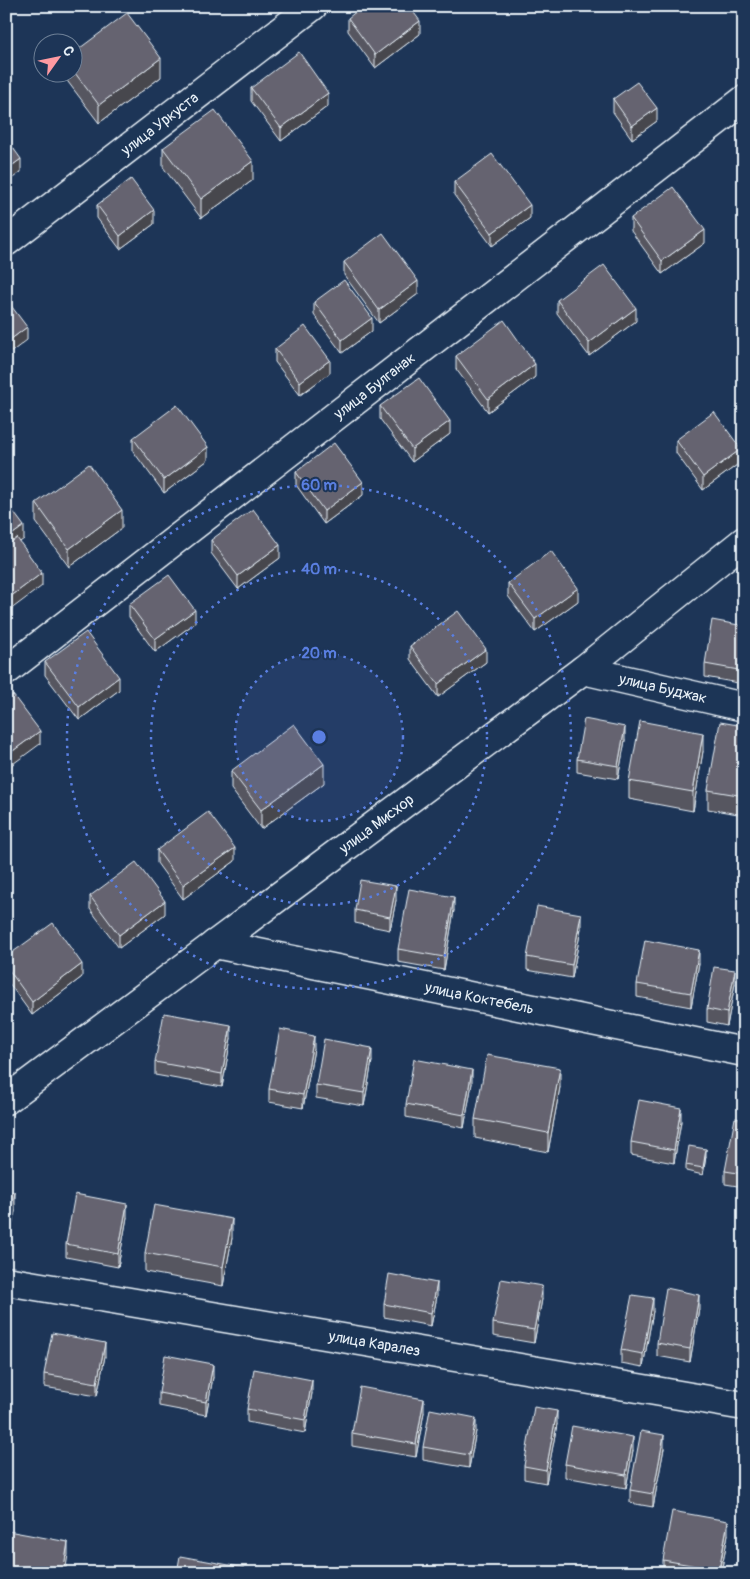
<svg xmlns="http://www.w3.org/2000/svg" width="750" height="1579" font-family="Pangolin,sans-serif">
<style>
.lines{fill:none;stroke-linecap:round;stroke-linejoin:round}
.minor-casing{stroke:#e8f1f8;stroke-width:31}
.minor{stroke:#1d3557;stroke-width:28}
.wall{fill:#575660;stroke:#e8f1f8}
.shaded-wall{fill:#47464e;stroke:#e8f1f8}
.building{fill:#656470;stroke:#e8f1f8}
.ring{fill:none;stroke:#5a7fe2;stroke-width:2.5;stroke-dasharray:2.5 5}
.labels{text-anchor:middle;stroke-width:4;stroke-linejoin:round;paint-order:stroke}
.street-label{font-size:15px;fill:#e8f1f8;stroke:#1d3557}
.centre{fill:#5a7fe2;stroke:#1d3557;stroke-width:2.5}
.ring-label{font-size:15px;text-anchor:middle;font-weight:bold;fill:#5a7fe2;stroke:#1d3557;stroke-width:4;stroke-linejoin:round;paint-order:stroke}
</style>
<rect width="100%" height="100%" fill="#1d3557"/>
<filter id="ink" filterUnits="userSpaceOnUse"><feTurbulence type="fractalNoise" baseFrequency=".02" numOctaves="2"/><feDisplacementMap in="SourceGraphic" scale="10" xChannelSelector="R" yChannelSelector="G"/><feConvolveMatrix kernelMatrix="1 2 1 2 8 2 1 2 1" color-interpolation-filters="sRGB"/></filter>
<g filter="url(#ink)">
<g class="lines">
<g class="minor-casing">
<g id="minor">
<path id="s1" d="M6,242L313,6"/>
<path id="s2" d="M583,670L744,707"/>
<path id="s3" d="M6,671L744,100"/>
<path id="s4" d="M215,944L744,1052"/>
<path id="s5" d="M6,1100L583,670L744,541"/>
<path id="s6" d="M6,1281L744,1406"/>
</g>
</g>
<use href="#minor" class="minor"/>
</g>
<path class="wall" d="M348,18L420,34L375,68L348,31Z
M72,54L161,77L99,123L65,78V72H72Z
M251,88L328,106L281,141L251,101Z
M613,99L657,121L632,139L613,112Z
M163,148L253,180L201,218L163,167Z
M454,182L530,218L492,246L454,195Z
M97,205L154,224L120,249L97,218Z
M631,218L705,243L662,274L631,231Z
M344,262L418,294L379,323L344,275Z
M557,300L636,321L589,356L557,313Z
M314,302L372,331L342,353L314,315Z
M275,349L330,373L300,395L275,362Z
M456,356L535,377L488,412L456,369Z
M380,406L450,434L412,462L380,419Z
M133,438L208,460L164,493L133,451Z
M676,440L741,462L703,490L676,453Z
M296,472L363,495L324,524L296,485Z
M36,503L122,528L69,567L36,522Z
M211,540L280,558L238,589L211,553Z
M508,583L578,601L535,632L508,596Z
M129,604L195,623L155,652L129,617Z
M744,626V684L705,677V664Z
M410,646L486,662L438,697L410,659Z
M45,662L119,690L79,720L45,675Z
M744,726V815L708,809V790Z
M625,740L618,779L577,772V759Z
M703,751L693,811L629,799V781Z
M231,771L324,783L261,829L231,789Z
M157,850L235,861L183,899L157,863Z
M90,896L165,914L119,948L90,909Z
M396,900L390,930L355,923V910Z
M454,910L444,970L398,962V949Z
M581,928L572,978L527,970V957Z
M6,957L82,977L32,1015L6,979Z
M699,963L691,1007L637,997V984Z
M735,983L727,1026L707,1022V1009Z
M231,1038L222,1087L155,1075V1062Z
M314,1049L303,1108L269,1102V1089Z
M372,1061L364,1106L316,1098V1085Z
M472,1083L464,1128L406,1117V1104Z
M560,1087L548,1152L475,1138V1119Z
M744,1120V1187L725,1184V1171Z
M681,1121L674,1163L631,1155V1142Z
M706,1156L703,1175L686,1171V1165Z
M6,1191L15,1211L8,1249H6Z
M127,1217L118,1267L66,1257V1244Z
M232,1238L223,1286L145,1272V1253Z
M437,1296L431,1326L384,1317V1304Z
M542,1299L534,1343L493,1336V1323Z
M699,1308L690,1362L657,1356V1343Z
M653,1311L643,1367L621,1363V1350Z
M105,1356L97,1396L44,1387V1374Z
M213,1377L206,1415L159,1406V1393Z
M312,1393L305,1433L247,1422V1409Z
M424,1412L416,1457L352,1446V1433Z
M557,1424L546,1483L524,1479V1466Z
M476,1431L469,1468L423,1460V1447Z
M664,1448L653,1507L630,1503V1490Z
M633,1450L626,1488L565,1477V1464Z
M728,1534L721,1573H663V1560Z"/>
<path class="shaded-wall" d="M420,21V34L375,68V55Z
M161,58V77L99,123V105Z
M328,93V106L281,141V128Z
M657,108V121L632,139V126Z
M21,159V172L6,183V170Z
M253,161V180L201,218V199Z
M530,205V218L492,246V233Z
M154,210V224L120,249V236Z
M705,230V243L662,274V261Z
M418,281V294L379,323V310Z
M636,308V321L589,356V343Z
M372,318V331L342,353V340Z
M27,327V340L6,356V343Z
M330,360V373L300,395V382Z
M535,364V377L488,412V399Z
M450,421V434L412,462V449Z
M208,447V460L164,493V480Z
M741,449V462L703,490V477Z
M363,482V495L324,524V511Z
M122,510V528L69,567V549Z
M24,526V539L6,552V539Z
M280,545V558L238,589V576Z
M42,573V586L6,613V600Z
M578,588V601L535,632V619Z
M195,610V623L155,652V639Z
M486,649V662L438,697V684Z
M119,677V690L79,720V707Z
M625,727V740L618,779V766Z
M40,731V744L6,769V756Z
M703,733V751L693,811V792Z
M324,764V783L261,829V810Z
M235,848V861L183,899V885Z
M396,886V900L390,930V917Z
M454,897V910L444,970V957Z
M165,901V914L119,948V935Z
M581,914V928L572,978V965Z
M699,950V963L691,1007V993Z
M82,964V977L32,1015V1002Z
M735,970V983L727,1026V1013Z
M231,1025V1038L222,1087V1074Z
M314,1036V1049L303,1108V1095Z
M372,1048V1061L364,1106V1093Z
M560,1068V1087L548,1152V1133Z
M472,1070V1083L464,1128V1115Z
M681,1108V1121L674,1163V1150Z
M706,1149V1156L703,1175V1168Z
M15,1192V1211L8,1249V1230Z
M127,1204V1217L118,1267V1254Z
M232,1219V1238L223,1286V1267Z
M437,1283V1296L431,1326V1313Z
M542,1286V1299L534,1343V1330Z
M699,1295V1308L690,1362V1349Z
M653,1298V1311L643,1367V1354Z
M105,1343V1356L97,1396V1383Z
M213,1364V1377L206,1415V1402Z
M312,1380V1393L305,1433V1420Z
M424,1399V1412L416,1457V1444Z
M557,1411V1424L546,1483V1470Z
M476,1418V1431L469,1468V1455Z
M664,1435V1448L653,1507V1494Z
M633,1437V1450L626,1488V1475Z
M728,1521V1534L721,1573H719Z
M68,1542V1555L65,1573H63Z"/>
<path class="building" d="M363,6H409L420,21L375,55L348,18Z
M127,13L161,58L99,105L72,69V54Z
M299,52L328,93L281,128L251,88Z
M637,82L657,108L632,126L613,99Z
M215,110L253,161L201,199L163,148Z
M6,138L21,159L6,170Z
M492,154L530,205L492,233L454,182Z
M131,179L154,210L120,236L97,205Z
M673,187L705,230L662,261L631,218Z
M383,233L418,281L379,310L344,262Z
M604,265L636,308L589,343L557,300Z
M344,280L372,318L342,340L314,302Z
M6,299L27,327L6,343Z
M504,320L535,364L488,399L456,356Z
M305,326L330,360L300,382L275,349Z
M419,378L450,421L412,449L380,406Z
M177,405L208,447L164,480L133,438Z
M714,412L741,449L703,477L676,440Z
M334,443L363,482L324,511L296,472Z
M89,464L122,510L69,549L36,503Z
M6,502L24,526L6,539Z
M253,509L280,545L238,576L211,540Z
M17,538L42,573L6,600V546Z
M551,551L578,588L535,619L508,583Z
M169,575L195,610L155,639L129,604Z
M458,611L486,649L438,684L410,646Z
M712,620L744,626V671L705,664Z
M86,632L119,677L79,707L45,662Z
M13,695L40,731L6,756V700Z
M584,719L625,727L618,766L577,759Z
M640,721L703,733L693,792L629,781Z
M720,722L744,726V796L708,790Z
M294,724L324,764L261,810L231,771Z
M208,812L235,848L183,885L157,850Z
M136,862L165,901L119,935L90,896Z
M360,880L396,886L390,917L355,910Z
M409,889L454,897L444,957L398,949Z
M537,906L581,914L572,965L527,957Z
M53,923L82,964L32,1002L6,966V957Z
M645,940L699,950L691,993L637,984Z
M714,967L735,970L727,1013L707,1009Z
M164,1013L231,1025L222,1074L155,1062Z
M280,1029L314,1036L303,1095L269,1089Z
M324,1039L372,1048L364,1093L316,1085Z
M487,1055L560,1068L548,1133L475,1119Z
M414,1059L472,1070L464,1115L406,1104Z
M639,1100L681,1108L674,1150L631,1142Z
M735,1118L744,1120V1174L725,1171Z
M689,1146L706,1149L703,1168L686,1165Z
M6,1191L15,1192L8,1230H6Z
M75,1194L127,1204L118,1254L66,1244Z
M154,1205L232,1219L223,1267L145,1253Z
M389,1274L437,1283L431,1313L384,1304Z
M501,1279L542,1286L534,1330L493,1323Z
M666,1288L699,1295L690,1349L657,1343Z
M632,1295L653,1298L643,1354L621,1350Z
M52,1333L105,1343L97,1383L44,1374Z
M165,1355L213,1364L206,1402L159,1393Z
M254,1369L312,1380L305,1420L247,1409Z
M360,1387L424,1399L416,1444L352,1433Z
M534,1407L557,1411L546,1470L524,1466Z
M430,1409L476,1418L469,1455L423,1447Z
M572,1426L633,1437L626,1475L565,1464Z
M641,1431L664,1435L653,1494L630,1490Z
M672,1511L728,1521L719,1570L663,1560Z
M8,1531L68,1542L63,1573H6V1540Z
M180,1556L245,1568L244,1573H177Z"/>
</g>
<circle cx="319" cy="737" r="84" fill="#5a7fe2" fill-opacity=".12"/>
<g class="ring">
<circle cx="319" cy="737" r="84"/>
<circle cx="319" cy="737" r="168"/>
<circle cx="319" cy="737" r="252"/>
</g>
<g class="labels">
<g class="street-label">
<text dy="5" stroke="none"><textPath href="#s1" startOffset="194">улица Уркуста</textPath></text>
<text dy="5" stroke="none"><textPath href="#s3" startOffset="466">улица Булганак</textPath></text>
<text dy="5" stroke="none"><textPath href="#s2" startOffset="82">улица Буджак</textPath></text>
<text dy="5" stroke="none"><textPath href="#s5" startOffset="462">улица Мисхор</textPath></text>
<text dy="5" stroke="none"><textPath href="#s4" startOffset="270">улица Коктебель</textPath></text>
<text dy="5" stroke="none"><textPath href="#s6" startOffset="374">улица Каралез</textPath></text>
</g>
</g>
<circle cx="319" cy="737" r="8" class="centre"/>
<g class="ring-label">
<text x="319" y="490">60 m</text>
<text x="319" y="574">40 m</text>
<text x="319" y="658">20 m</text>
</g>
<rect width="750" height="1579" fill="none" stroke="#1d3557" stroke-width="25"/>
<rect x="12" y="12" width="725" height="1554" fill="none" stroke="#e8f1f8" stroke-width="2" filter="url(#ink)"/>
<g transform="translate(58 58) rotate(57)"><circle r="24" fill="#1d3557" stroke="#6e8097"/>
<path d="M0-4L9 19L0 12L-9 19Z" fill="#ff9aa2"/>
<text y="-8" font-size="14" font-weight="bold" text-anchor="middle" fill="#e8f1f8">С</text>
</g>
</svg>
